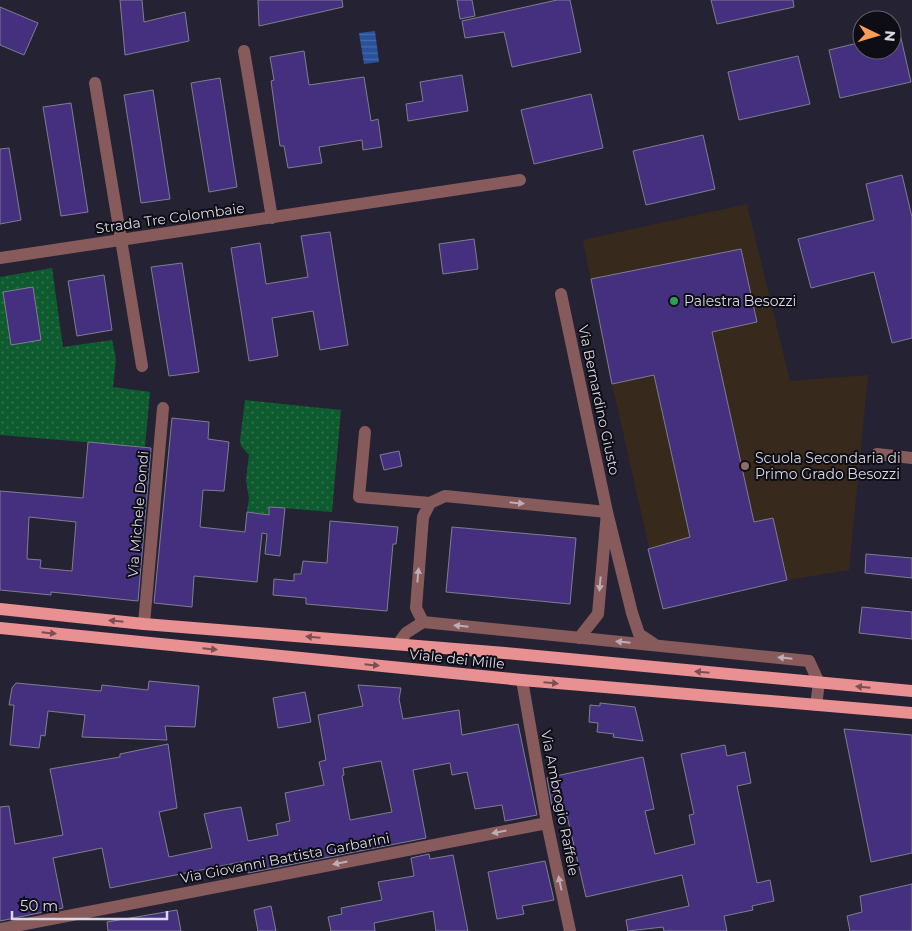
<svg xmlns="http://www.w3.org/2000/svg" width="912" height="931" font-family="Montserrat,sans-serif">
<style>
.education{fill:#372a1c}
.grass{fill:url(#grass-dots)}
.water{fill:url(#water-rules)}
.building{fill:#44307e;stroke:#7f7d90;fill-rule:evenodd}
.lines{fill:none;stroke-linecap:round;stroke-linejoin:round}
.minor{stroke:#875b5c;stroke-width:12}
.major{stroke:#e89092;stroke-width:12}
.oneway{fill:#bdadb4}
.oneway2{fill:#7b4e54}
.leisure-dot{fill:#2e9e5b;stroke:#0e0d15;stroke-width:2}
.education-dot{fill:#8d6e63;stroke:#0e0d15;stroke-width:2}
.labels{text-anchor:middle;stroke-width:4;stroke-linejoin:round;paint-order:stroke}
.street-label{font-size:14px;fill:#dad9e4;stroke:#0e0d15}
.poi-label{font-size:14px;fill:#dad9e4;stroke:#0e0d15;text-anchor:start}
</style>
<defs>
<pattern id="grass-dots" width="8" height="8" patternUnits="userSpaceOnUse" patternTransform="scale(1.25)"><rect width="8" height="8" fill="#0f5b30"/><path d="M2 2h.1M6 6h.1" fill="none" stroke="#31724e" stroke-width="1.8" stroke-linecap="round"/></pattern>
<pattern id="water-rules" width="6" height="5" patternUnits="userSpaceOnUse" patternTransform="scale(1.25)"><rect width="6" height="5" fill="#2a529b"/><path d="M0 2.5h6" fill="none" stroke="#486aa9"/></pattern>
</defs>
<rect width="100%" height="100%" fill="#252333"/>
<path class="education" d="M747,204L790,381L868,375L849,570L787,580L663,609L606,357L583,240Z"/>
<path class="grass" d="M52,268L63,347L112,340L116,359L113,387L150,392L145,447L0,435V277Z
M245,400L341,410L332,512L270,507L269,515L247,512L249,498L246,480L249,455L241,446L240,441Z"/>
<path class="water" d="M375,31L379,62L364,64L359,33Z"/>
<path class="building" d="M120,0H142L144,22L185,12L189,41L125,55Z
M258,0H342L343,7L259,26Z
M457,0H472L475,16L460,19Z
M557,0H570L581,52L512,67L504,32L465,38L462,21Z
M711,0H793L794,7L717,24Z
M0,7L38,23L24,55L0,45Z
M900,34L911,82L840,98L829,50L862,42V50H892V35Z
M304,51L309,85L364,77L371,121L378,119L382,147L363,150L362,140L319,147L322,163L288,168L284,146H280L271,81L274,80L270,57Z
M798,56L810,104L739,120L728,72Z
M462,75L468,111L408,121L406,104L423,101L420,82Z
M220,78L237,187L209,192L191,83Z
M153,90L170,199L141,203L124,95Z
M591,94L603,148L534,164L521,110Z
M71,103L88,212L61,216L43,107Z
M703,135L715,189L646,205L633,151Z
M9,148L21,220L0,224V149Z
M902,175L912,217V338L892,343L874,272L811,288L798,239L874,220L866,184Z
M330,232L348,345L320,350L313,311L272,318L278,356L249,361L231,248L260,243L266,284L308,277L301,236Z
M474,239L478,269L443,274L439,244Z
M741,249L757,322L712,332L754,522L773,518L787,580L663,609L648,549L690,537L654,375L612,384L591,279Z
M182,263L199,372L169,376L151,267Z
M104,275L112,330L77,336L68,281Z
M33,287L41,340L11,345L3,292Z
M172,418L209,422L208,439L229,442L224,491L203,490L200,527L245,532L247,512L269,515V507L285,508L280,556L265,554L267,534L262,533L257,582L194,576L192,607L154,603Z
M88,442L151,448L138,601L51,592V595L0,590V491L83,498ZM29,517L76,522L72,571L40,568L41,560L27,559Z
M399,451L402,466L384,470L380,455Z
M330,521L398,527L396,544H393L387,611L306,604V598L273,595L274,579L294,581V574H301L303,561L327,563Z
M452,527L576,538L570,604L446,592Z
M866,554L912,558V578L865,573Z
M862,607L912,612V639L859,633Z
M149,681L199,686L195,727L165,726L167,740L82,737L85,715L48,711L45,736L41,735L39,748L10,745L14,705H9L12,688L16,683L101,691L102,685L148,690Z
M358,685L401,688L399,699L403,719L459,710L462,735L518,724L537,815L505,821L502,805L475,809L467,772L452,775L450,763L413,770L426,838L248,873L246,861L110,888L102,848L53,858L63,908L0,921V807L9,806L15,844L63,835L50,769L120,757V754L168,744L177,808L159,812L169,857L212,848L204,814L223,810L241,807L248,841L278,835L276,824L290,821L285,793L324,785L319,762L326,760L318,715L363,706ZM381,761L392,812L350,820L342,776L344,775L343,768Z
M305,692L311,722L278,728L273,698Z
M600,703L635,707L643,741L613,737L614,734L597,732L598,723L589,722L590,705L600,706Z
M844,729L912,735V853L871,862Z
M725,745L727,756L745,752L751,783L737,786L757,883L770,880L774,901L752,906L753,910L724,916L727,931H664L663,927L628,931L626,920L689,906L682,875L586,897L567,816L561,817L560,811L553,812L547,778L643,757L654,809L645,811L655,854L695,844L689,815L694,814L681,754Z
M429,854L430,859L453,855L468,931H436L433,911L374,923L375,931H331L328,917L342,914L341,908L382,900L378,882L414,876L411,858Z
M545,861L554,900L522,906L524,914L497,919L488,872Z
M912,884V931H850L847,916L862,912L860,896Z
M271,906L276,931H258L254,910Z
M177,910L181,931H108L107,922Z"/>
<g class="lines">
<path class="minor" d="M244,51L272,218
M95,83L142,366
M0,258L520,180
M561,294L607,512L632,613L639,634L654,644
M365,432L359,497L430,503
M877,454L912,458
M423,622L416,608L423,517L430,503L445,496L607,512L598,614L579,638
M144,624L163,408
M398,644L406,633L423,622L809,661L819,683L816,705
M522,680L547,823L570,931
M0,929L547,823"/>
<path class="major" d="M0,609L144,624L505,653L912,691
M0,628L522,680L912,713"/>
</g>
<defs><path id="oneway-solid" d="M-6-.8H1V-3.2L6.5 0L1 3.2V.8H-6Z" transform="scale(1.25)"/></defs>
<g class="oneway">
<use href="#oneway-solid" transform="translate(517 503) rotate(6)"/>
<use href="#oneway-solid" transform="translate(418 575) rotate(-85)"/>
<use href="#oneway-solid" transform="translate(600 584) rotate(95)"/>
<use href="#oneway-solid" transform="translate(461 626) rotate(-174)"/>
<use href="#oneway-solid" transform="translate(623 642) rotate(-174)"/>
<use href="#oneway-solid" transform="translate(785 658) rotate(-174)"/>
<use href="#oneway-solid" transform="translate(499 832) rotate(169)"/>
<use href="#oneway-solid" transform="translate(340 863) rotate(169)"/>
<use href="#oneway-solid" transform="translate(560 883) rotate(-102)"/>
</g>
<g class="oneway2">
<use href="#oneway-solid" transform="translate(116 621) rotate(-174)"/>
<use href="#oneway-solid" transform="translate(49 633) rotate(6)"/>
<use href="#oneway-solid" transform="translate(313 637) rotate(-175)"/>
<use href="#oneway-solid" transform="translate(210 649) rotate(6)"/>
<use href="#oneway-solid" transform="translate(372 665) rotate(6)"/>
<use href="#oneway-solid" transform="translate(702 672) rotate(-175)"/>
<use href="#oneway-solid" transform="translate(551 683) rotate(5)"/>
<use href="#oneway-solid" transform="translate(863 687) rotate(-175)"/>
</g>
<circle class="leisure-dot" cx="674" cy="301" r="5"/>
<circle class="education-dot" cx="745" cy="466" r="5"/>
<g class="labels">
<g class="street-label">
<text transform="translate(170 218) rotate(-8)" y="5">Strada Tre Colombaie</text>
<text transform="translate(599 400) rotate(78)" y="5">Via Bernardino Giusto</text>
<text transform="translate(138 514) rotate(-85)" y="5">Via Michele Dondi</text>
<text transform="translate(457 659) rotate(6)" y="5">Viale dei Mille</text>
<text transform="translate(560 803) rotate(79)" y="5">Via Ambrogio Raffele</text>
<text transform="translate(285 858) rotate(-11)" y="5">Via Giovanni Battista Garbarini</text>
</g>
<g class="poi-label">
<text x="684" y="306">Palestra Besozzi</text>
<text x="755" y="463">Scuola Secondaria di<tspan x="755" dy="16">Primo Grado Besozzi</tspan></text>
</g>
</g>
<g transform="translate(877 35) rotate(95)"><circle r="24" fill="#0e0d15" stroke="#605f68"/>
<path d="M0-4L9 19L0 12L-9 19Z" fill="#fd9c57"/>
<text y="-8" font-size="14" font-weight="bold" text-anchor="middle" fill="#dad9e4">N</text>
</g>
<path d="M12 911v8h155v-8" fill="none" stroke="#dad9e4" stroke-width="2.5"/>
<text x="20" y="911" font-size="15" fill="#dad9e4" stroke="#0e0d15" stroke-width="4" paint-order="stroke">50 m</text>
</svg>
